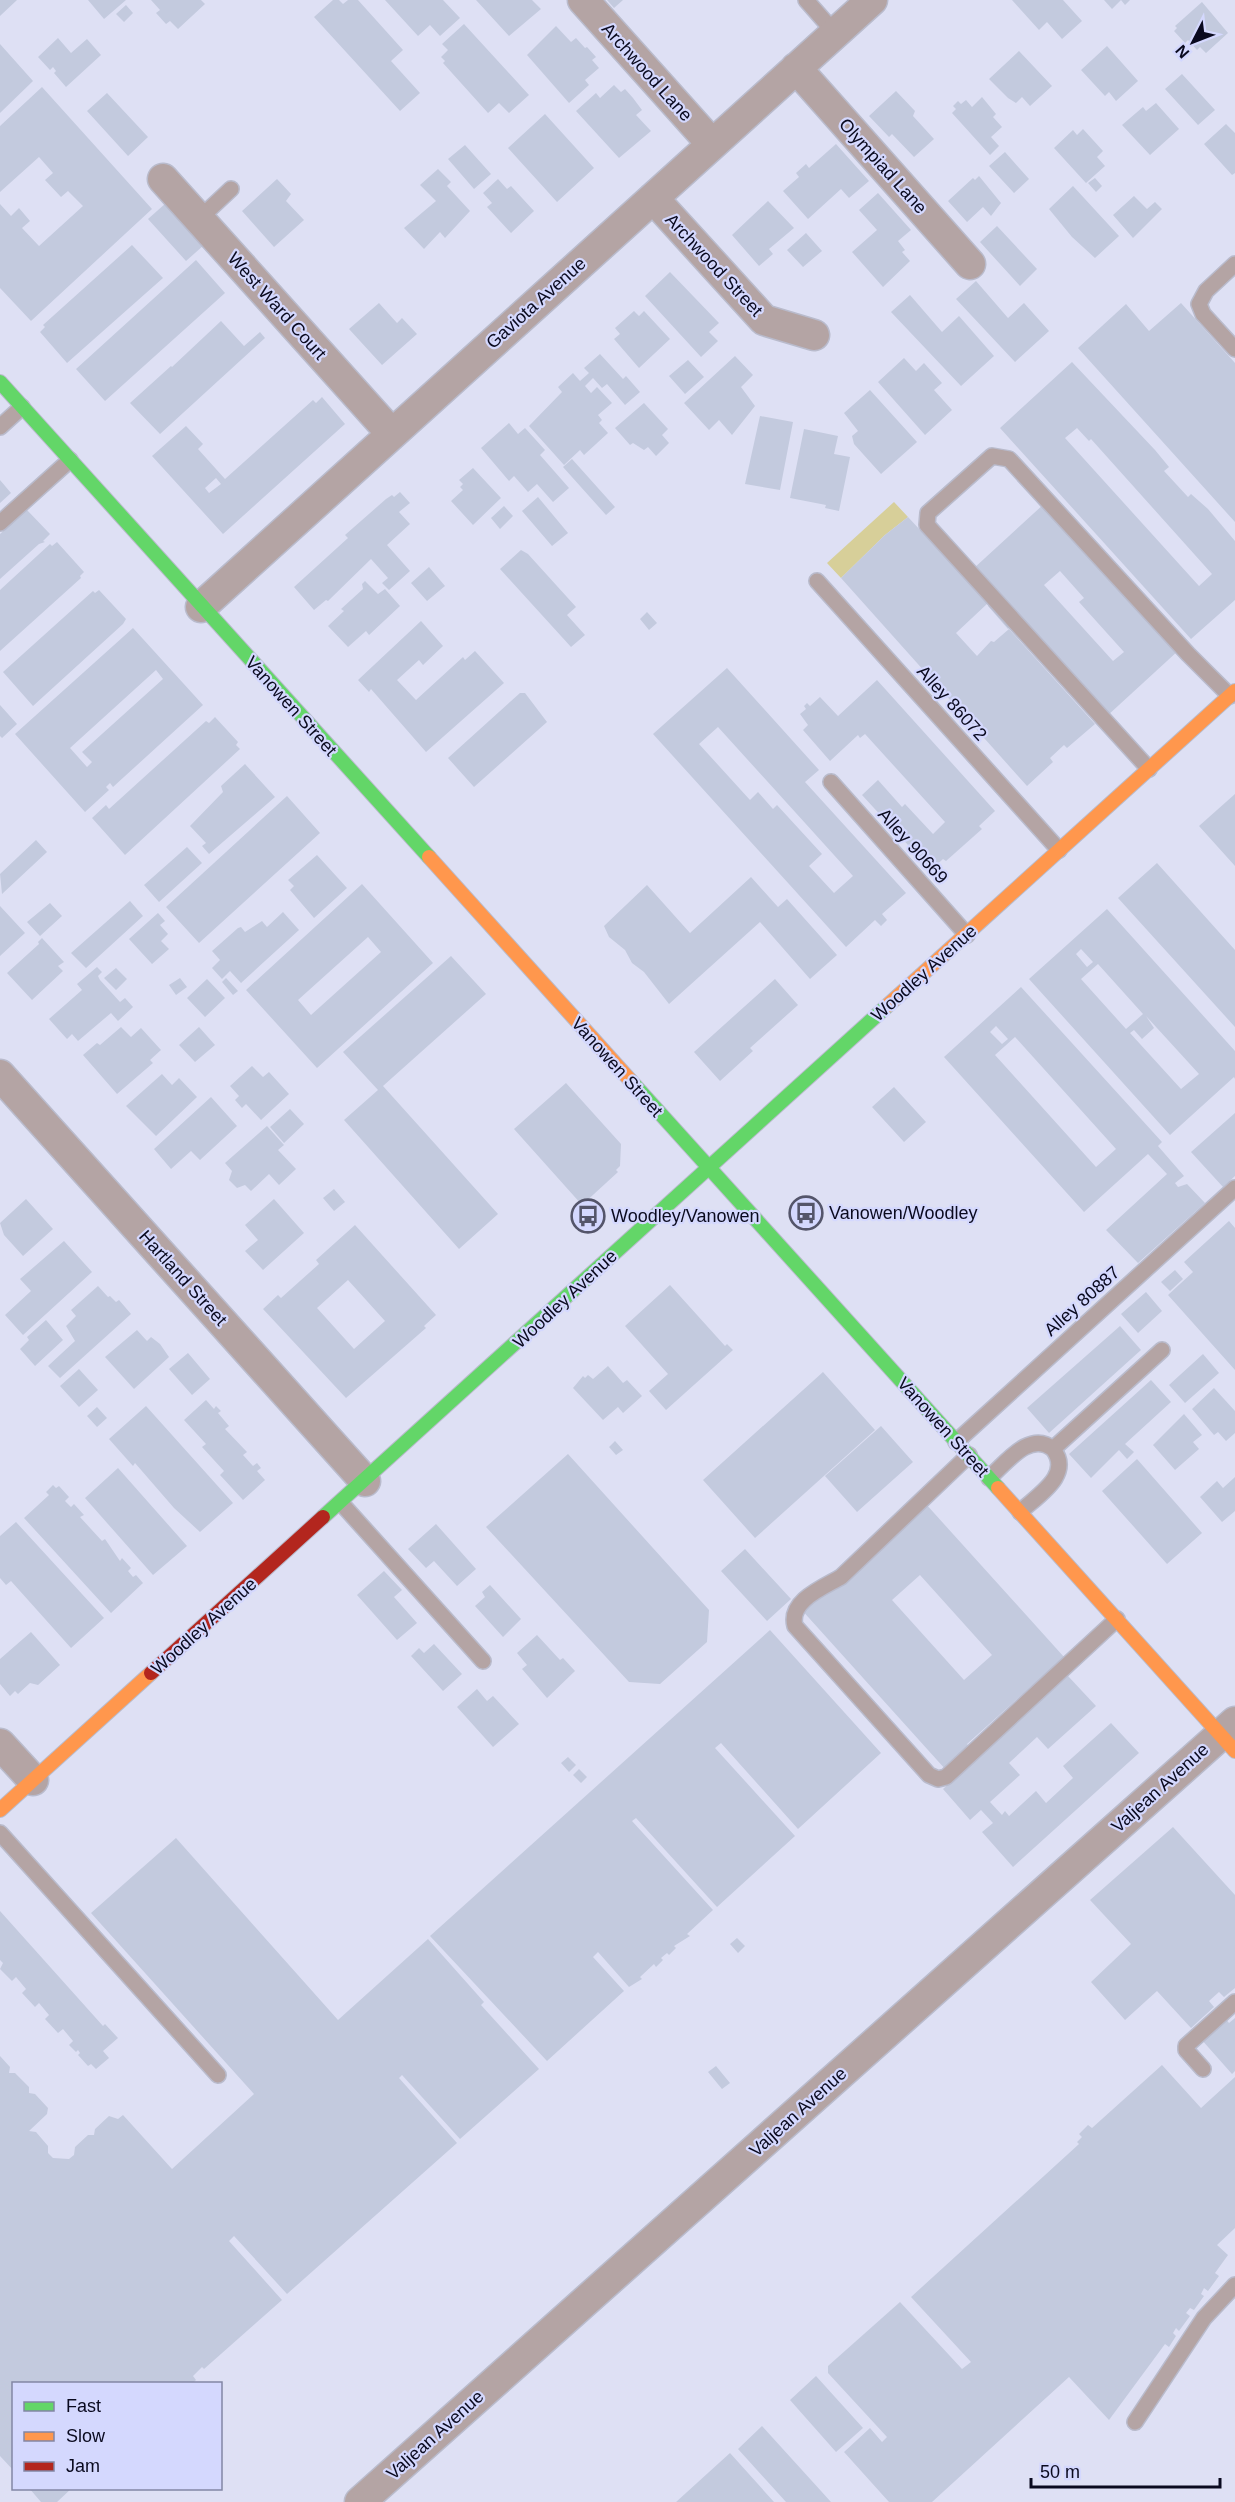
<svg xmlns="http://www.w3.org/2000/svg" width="1235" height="2502" font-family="Arial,sans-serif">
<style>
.green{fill:#d7cf99}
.building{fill:#c3cade;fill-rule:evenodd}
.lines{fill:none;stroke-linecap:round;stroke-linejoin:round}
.lane-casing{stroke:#b9bbcc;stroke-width:18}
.street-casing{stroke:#b9bbcc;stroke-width:33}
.fast-casing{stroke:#b9bbcc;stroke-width:16}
.slow-casing{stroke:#b9bbcc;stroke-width:16}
.jam-casing{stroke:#b9bbcc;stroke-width:16}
.lane{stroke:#b4a4a4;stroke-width:15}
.street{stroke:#b4a4a4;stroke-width:30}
.fast{stroke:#63d668;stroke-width:14}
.slow{stroke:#ff974d;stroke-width:14}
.jam{stroke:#b3261e;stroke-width:14}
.labels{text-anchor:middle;stroke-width:4.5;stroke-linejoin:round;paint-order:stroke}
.street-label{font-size:18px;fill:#0a0a1f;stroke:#d4d8fe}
.poi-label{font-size:18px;fill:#0a0a1f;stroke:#d4d8fe;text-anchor:start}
</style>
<rect width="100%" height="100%" fill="#dee0f4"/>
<path class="green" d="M894,502L908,517L885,535L841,578L827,563Z"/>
<path class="building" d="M0,0H17L0,16Z
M88,0H126L104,19Z
M151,0H201L205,4L178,29L170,21L166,24L156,13L160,10Z
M333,0H339L343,4L348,0H358L403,50L391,61L420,93L400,111L314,17Z
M385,0H443L460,18L440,36L430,25L418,36Z
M476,0H532L541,9L509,36Z
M607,0H623L614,8Z
M1012,0H1063L1082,21L1062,39L1047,22L1039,30Z
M1104,0H1130L1125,5L1121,0L1112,9Z
M1202,2L1228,33L1206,53L1200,47L1197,50L1188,40L1185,43L1174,31L1177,28L1175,26Z
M126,5L133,13L124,22L116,14Z
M464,24L529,95L509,113L499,103L488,113L443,63L445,61L441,57L448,50L442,44Z
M556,26L571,42L576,38L585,48L587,47L596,57L592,60L599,68L585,80L589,85L569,103L527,55Z
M58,38L71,53L87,39L101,55L66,87L54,73L56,71L53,67L50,70L38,57Z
M0,44L33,81L0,113Z
M1107,46L1138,81L1116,101L1109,92L1105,96L1081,70Z
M1019,51L1052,86L1030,106L1022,97L1016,103L1008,98L989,79Z
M1182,74L1215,110L1198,125L1165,89Z
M614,85L621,92L625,89L633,98L642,110L636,115L651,131L619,158L576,111L596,93L600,98Z
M42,87L152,209L31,321L0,288V204L11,216L19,208L30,221L22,228L39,246L83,206L68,191L61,197L45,180L53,173L39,157L0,192V126Z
M896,91L915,111L913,116L934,139L914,157L892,134L889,137L869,116Z
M107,93L148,137L128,156L87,111Z
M982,97L996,114L993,117L1002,127L991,137L999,146L990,155L952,113L956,109L953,106L958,101L961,104L966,100L972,107Z
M1156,103L1179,129L1150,155L1122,125L1143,107L1146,111Z
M545,114L594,168L557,202L508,148Z
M1226,124L1235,133V173L1232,175L1204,144Z
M1083,129L1103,151L1097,157L1105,166L1086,183L1054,148L1073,130L1077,135Z
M836,144L869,181L849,198L841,189L808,219L783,191L799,177L796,173L806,164L809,168Z
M465,145L491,174L474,189L448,159Z
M1005,152L1029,179L1014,193L989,166Z
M438,169L451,182L447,186L470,211L445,238L440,232L424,249L404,228L436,201L420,185Z
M979,176L1001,203L991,216L983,207L967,222L948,201L973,178L975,180Z
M1095,178L1102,186L1096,192L1088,183Z
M277,179L291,194L286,201L304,220L274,247L242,211Z
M498,179L507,189L511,186L534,211L511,233L487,207L492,203L483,193Z
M1073,186L1119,236L1095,258L1072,237L1049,209Z
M878,193L911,230L898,241L905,250L902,252L910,261L883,287L852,252L877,230L859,210Z
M1134,196L1147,209L1155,202L1162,209L1133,238L1113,215Z
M768,201L794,228L769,249L773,254L759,266L732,235Z
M166,203L204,245L186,261L148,219Z
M997,226L1037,269L1020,286L980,242Z
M806,233L822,251L803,267L787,250Z
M132,245L163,278L67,363L40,332L45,327L43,325Z
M196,260L225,293L105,401L76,369Z
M670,272L719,323L709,332L718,341L701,357L645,296Z
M976,281L1008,318L1024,303L1049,331L1015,362L956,299Z
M910,295L942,332L959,316L994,356L961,386L891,312Z
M379,303L397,323L402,318L417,334L382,365L349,329Z
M1181,303L1235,363V522L1078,348L1126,304L1149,331Z
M634,311L639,316L644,311L670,339L639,368L614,339L620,334L615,328Z
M221,321L244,346L260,332L265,338L160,434L130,403L171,366L172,367Z
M600,354L623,379L626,376L640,392L625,405L607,384L602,388L593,378L585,386L591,393L597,387L612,403L598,415L602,420L599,423L608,433L584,455L580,450L564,465L529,426L562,392L558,387L573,373L580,381L589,373L584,368Z
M735,356L753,375L741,387L755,406L732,435L719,420L709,430L684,403Z
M904,358L916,371L924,363L942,383L934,390L952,410L925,435L878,382Z
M688,360L704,377L685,394L669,376Z
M1072,362L1155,450L1169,467L1164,471L1188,497L1191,494L1208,509L1235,541V600L1191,639L1000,428ZM1077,428L1089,441L1091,439L1212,574L1199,586L1065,438Z
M870,390L917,442L881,474L854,444L852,436L858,431L844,413Z
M322,397L345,424L223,534L152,456L186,426L203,444L198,449L225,479L313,400L316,403ZM216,478L221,484L209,493L205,488Z
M644,403L668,429L662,435L669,443L656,456L648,447L644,450L633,443L630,445L615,428Z
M760,416L793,422L780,490L745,484Z
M509,423L518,434L525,428L545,450L540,455L569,488L553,502L537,484L528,492L514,476L509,481L481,448Z
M804,429L838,436L834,454L850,457L839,511L825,508L826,505L790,498Z
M572,459L615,507L606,515L563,467Z
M473,468L501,498L473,525L451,501L463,490L460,487L463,484L459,480Z
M0,480L11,493L0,503Z
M400,492L410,503L399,512L410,524L387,545L410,571L389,590L382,583L388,578L371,559L328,601L326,600L314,610L294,587L348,538L345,535L386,499L392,495L394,497Z
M538,497L568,533L552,546L522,511Z
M1045,503L1179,650L1107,716L973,569ZM1060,571L1084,598L1079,602L1124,652L1113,661L1044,585Z
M504,506L513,516L500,529L491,518Z
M27,510L50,534L43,541L45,542L39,544L0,579V534Z
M908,517L988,603L956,633L977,656L991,641L994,642L1009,629L1095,724L1067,748L1064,745L1050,758L1053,762L1027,786L841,578L885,535Z
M57,542L84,572L80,576L81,578L0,651V590L50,544L52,546Z
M521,550L528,554L576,607L567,615L585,635L571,647L500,569Z
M429,567L445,586L427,601L411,583Z
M365,581L378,594L385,589L400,606L369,635L366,631L348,647L328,626L344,611L341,609L363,589L362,584Z
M99,590L126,619L123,624L33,706L3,672L93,591L95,593Z
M992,603L1012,625L1008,629L988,606Z
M647,612L657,623L649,630L640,619Z
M421,621L443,646L423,665L419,660L397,680L416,700L463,657L465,660L475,651L504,683L426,752L371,689L369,692L358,680Z
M133,628L203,705L113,787L110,783L106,787L109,790L85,812L15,734ZM156,670L163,679L82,752L92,762L87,767L70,748Z
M727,668L819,770L805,782L906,893L882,914L887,920L881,926L875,920L846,947L653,734ZM718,727L853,876L834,893L809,866L822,854L777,805L773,809L758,792L750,800L699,744Z
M877,680L995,811L979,826L982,829L946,861L943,859L931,870L862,795L878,780L902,807L905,804L933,834L945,822L865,734L860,738L858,735L830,761L803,730L808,725L800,714L806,709L804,706L807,703L810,706L820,697L838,716Z
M520,693H525L547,722L474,787L448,758Z
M0,705L17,724L2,738L0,736Z
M215,717L238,742L236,745L240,749L125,855L92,818L106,805L109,809L206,721L209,723Z
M245,764L275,797L209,854L202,846L206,843L190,826L223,792L221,786Z
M1235,794V866L1199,826Z
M287,796L320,833L199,943L166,907Z
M36,840L47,852L2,894L0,874Z
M187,847L202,863L159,902L144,885Z
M317,855L347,888L314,918L290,890L294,886L288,880Z
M1157,863L1235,950V1027L1118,898Z
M751,877L778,907L787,899L837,955L810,979L760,922L669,1004L644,972L632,963L625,950L609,937L604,926L647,885L690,933Z
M362,884L433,963L317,1068L246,990ZM368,937L381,952L311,1015L298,1000Z
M130,901L143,916L86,968L71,953Z
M50,903L62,916L40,936L27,922Z
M0,906L25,933L0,956Z
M1107,909L1235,1051V1079L1234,1077L1170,1135L1029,979ZM1081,949L1093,962L1087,967L1076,954ZM1098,964L1143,1014L1126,1029L1081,979ZM1146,1016L1199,1074L1181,1089L1130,1033L1134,1030L1142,1039L1154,1028Z
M283,912L299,930L241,983L230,971L222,979L212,968L220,960L212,951L238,928L241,927L245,932L262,921L267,927Z
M158,913L165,921L160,925L168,934L161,941L169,949L152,964L129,939Z
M42,938L64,962L58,966L63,971L32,1000L7,973L39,944L38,942Z
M451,956L486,994L383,1086L498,1214L459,1249L344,1120L378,1090L343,1052Z
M97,967L102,972L98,976L100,980L120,1002L125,998L133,1007L118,1021L111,1013L78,1041L72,1034L67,1039L49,1019L82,990L77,984Z
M116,968L127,979L116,990L104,978Z
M180,978L187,987L176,995L169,985Z
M226,978L238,991L233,995L222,982Z
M207,979L225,998L205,1017L187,998Z
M775,979L798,1005L750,1048L753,1051L720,1081L694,1052Z
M1021,987L1162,1142L1158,1146L1184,1176L1175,1183L1178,1187L1187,1184L1205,1203L1138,1263L1106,1230L1167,1174L1148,1154L1084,1212L944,1057ZM996,1026L1008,1039L1002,1044L990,1032ZM1015,1037L1116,1149L1096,1167L995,1055Z
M121,1027L131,1037L141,1028L161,1050L150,1060L153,1063L117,1094L83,1055L97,1043L100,1045Z
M199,1027L215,1045L195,1062L179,1045Z
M252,1066L263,1077L269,1072L289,1094L261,1120L246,1104L242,1108L235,1100L239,1096L230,1086Z
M162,1074L172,1085L179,1078L197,1097L156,1136L126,1106Z
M566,1083L621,1144L620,1166L616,1170L618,1172L582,1205L514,1129Z
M894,1087L926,1122L904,1142L872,1107Z
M211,1097L237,1126L200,1160L191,1151L171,1169L154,1149Z
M290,1109L304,1124L284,1143L270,1127Z
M1235,1113V1176L1223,1187L1191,1152Z
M267,1126L284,1145L278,1150L296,1169L279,1185L269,1174L251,1191L245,1185L237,1188L229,1180L232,1171L225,1163Z
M334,1189L345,1202L334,1211L323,1198Z
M26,1199L53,1229L23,1256L4,1235L0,1223Z
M274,1199L304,1233L263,1270L245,1251L258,1240L245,1225Z
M812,1211L822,1222L817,1226L807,1215Z
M1229,1221L1235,1228V1370L1168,1295L1193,1272L1184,1262Z
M355,1225L436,1315L424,1326L426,1328L346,1398L263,1309L278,1295L281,1298L319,1264L316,1260ZM348,1280L385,1321L354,1349L317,1308Z
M64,1241L92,1272L23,1335L5,1315L31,1291L20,1279Z
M1175,1270L1183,1279L1170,1291L1161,1282Z
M670,1285L725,1346L727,1344L733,1350L666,1410L649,1391L668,1374L625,1326Z
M98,1286L108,1297L110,1296L116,1302L119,1300L131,1314L60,1378L48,1366L75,1341L66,1326L76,1316L71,1310Z
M1146,1292L1162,1311L1138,1333L1121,1314Z
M46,1320L63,1340L35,1366L20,1349L29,1340L27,1337Z
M1120,1326L1141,1350L1049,1433L1027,1408Z
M137,1330L147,1341L151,1337L160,1344L169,1357L134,1389L105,1357Z
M188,1353L210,1379L192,1395L169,1369Z
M1203,1354L1219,1373L1185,1403L1169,1385Z
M608,1366L623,1383L627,1380L642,1396L623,1413L618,1407L603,1420L573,1388L583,1376L585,1378L588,1375L593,1379Z
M79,1369L98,1390L79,1407L60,1386Z
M823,1372L875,1430L755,1538L703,1480Z
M1151,1380L1171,1402L1125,1444L1134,1452L1127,1459L1119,1450L1091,1478L1069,1454Z
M1214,1388L1235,1411V1433L1226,1441L1218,1432L1214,1435L1192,1409Z
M206,1400L214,1409L216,1406L221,1411L218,1413L229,1426L225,1429L247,1452L243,1455L253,1466L257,1463L261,1468L257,1471L265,1480L243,1500L220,1475L224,1471L202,1447L206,1444L184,1420Z
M146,1406L233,1503L200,1532L174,1508L135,1463L133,1466L109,1439Z
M97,1407L107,1418L97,1427L87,1416Z
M1184,1414L1202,1435L1193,1442L1199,1449L1175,1470L1153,1445Z
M881,1426L913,1462L857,1512L825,1476Z
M615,1441L623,1450L616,1455L609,1447Z
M568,1454L709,1610L707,1642L660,1684L629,1682L486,1527Z
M1137,1459L1202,1533L1167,1564L1102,1491Z
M118,1468L187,1546L153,1575L85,1498Z
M1235,1477V1511L1222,1522L1200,1497L1217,1481L1223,1488Z
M53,1485L56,1488L59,1486L69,1497L65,1501L71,1507L74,1504L84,1515L80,1517L102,1541L105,1539L120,1561L122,1558L131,1568L128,1571L133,1577L136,1575L143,1583L111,1613L24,1518L49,1495L46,1492Z
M925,1503L1064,1657L967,1744L970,1748L946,1770L800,1608ZM920,1575L992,1655L964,1680L892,1600Z
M16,1522L104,1618L71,1648L11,1581L6,1585L0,1578V1536Z
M436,1524L476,1569L457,1586L434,1561L426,1568L408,1549Z
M745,1549L791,1599L767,1621L721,1571Z
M384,1571L402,1590L394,1597L417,1623L397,1640L357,1595Z
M490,1585L521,1619L503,1637L475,1606L485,1597L482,1592Z
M770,1630L881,1753L798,1829L721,1743L715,1748L795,1836L717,1907L636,1818L632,1821L713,1910L687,1934L690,1936L674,1946L676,1948L669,1955L667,1953L661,1958L663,1960L656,1967L654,1964L640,1977L642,1979L629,1987L598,1952L593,1957L624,1991L547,2061L430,1936Z
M31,1632L60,1665L38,1685L30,1683L18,1694L15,1691L10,1696L0,1684V1659Z
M537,1635L560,1660L563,1658L575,1671L547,1698L522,1669L527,1665L517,1653Z
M434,1644L462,1674L443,1691L411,1656L419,1648L424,1653Z
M1068,1676L1096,1706L1048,1749L1037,1737L1009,1763L1020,1775L990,1802L1002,1815L1005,1811L1009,1816L1036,1791L1046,1803L1073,1778L1063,1766L1111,1723L1139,1753L1013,1867L982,1832L993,1823L981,1810L970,1820L943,1789Z
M477,1689L487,1701L493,1696L519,1724L493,1747L457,1707Z
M568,1757L576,1765L569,1772L561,1763Z
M579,1769L587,1777L581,1783L573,1775Z
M1173,1827L1235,1895V1988L1224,1997L1219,1992L1209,2001L1214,2007L1191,2028L1157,1991L1125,2020L1091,1982L1131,1944L1090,1900Z
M176,1838L338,2020L428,1939L484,2002L481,2005L539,2069L460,2139L402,2075L399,2078L457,2143L287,2294L234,2236L229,2241L282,2300L204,2369L202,2367L193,2376L196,2380L192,2384H14V2471L0,2456V2056L10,2067L9,2073H15L29,2087V2093L35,2094L48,2108L47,2114L29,2131L36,2132L48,2146V2153L53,2158L69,2159L74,2155L75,2147L88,2135H94L95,2129L109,2116L118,2119L123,2115L172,2169L254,2094L91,1913Z
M0,1911L103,2026L105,2024L118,2038L103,2051L109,2058L96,2069L91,2064L88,2066L78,2055L80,2053L78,2050L76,2052L69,2045L73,2041L63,2029L58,2033L45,2019L49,2015L39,2003L35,2007L22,1993L26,1989L16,1977L12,1981L0,1969L3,1963L0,1960Z
M737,1938L745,1946L738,1953L730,1944Z
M1225,2018L1229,2023L1235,2018V2071L1232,2074L1201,2039Z
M1162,2065L1201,2108L1235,2077V2228L1217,2245L1228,2255L1215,2273L1219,2276L1208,2291L1204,2288L1201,2294L1204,2296L1194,2310L1190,2308L1186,2313L1190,2316L1179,2331L1176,2328L1173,2333L1176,2336L1169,2347L1165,2344L1109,2420L1069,2377L932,2502H889L844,2452L870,2428L882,2442L887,2437L828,2373V2366L900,2302L962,2369L971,2362L911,2297L1079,2144L1077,2142L1082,2137L1079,2134L1088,2125L1092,2128Z
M716,2066L730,2083L722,2089L708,2072Z
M816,2376L863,2428L836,2452L790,2400Z
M762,2426L831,2502H786L738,2449Z
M730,2453L774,2502H676Z
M29,2488H72L57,2502H41Z"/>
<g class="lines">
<g class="lane-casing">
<path id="lane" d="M806,0L835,33
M199,219L231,189
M1235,264L1206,291L1199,304L1203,314L1235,349
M0,427L22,407
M0,523L70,460
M817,581L1059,850
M1149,769L927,525L928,513L992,456L1009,459L1188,654L1230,696
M831,782L967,935
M956,1442L1235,1188
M969,1455L841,1577C824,1587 788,1601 795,1626L929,1775L938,1779L946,1777L1117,1619
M989,1478C1006,1463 1030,1430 1053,1449L1162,1350
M341,1503L483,1661
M1020,1512C1038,1495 1073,1475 1053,1449
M0,1833L218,2075
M1203,2069L1186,2050V2046L1235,2002
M1135,2422L1204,2318L1235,2285"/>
</g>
<g class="street-casing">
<path id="street" d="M583,0L712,144
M796,68L970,264
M163,179L392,434
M653,198L764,320L814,335
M201,607L872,0
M0,1075L365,1481
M0,1744L33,1780
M360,2502L1235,1722"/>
</g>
<g class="fast-casing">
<path id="fast" d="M0,382L429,857
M630,1080L998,1488
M323,1517L887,1006"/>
</g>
<g class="slow-casing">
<path id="slow" d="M429,857L630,1080
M887,1006L1235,691
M998,1488L1235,1751
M0,1810L151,1673"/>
</g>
<g class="jam-casing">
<path id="jam" d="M151,1673L323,1517"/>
</g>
<use href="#lane" class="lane"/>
<use href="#street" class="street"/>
<use href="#fast" class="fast"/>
<use href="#slow" class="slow"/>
<use href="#jam" class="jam"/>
</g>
<defs>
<g id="bus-ring" transform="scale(1.725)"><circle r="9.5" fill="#d4d8fe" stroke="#54556a" stroke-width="1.5"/><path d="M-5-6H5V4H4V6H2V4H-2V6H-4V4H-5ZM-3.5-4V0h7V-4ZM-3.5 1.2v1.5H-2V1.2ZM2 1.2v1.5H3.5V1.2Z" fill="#54556a"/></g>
</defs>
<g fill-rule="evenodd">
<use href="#bus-ring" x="806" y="1213"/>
<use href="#bus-ring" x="588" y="1216"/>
</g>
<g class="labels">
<g class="street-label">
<text transform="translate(647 72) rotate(48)" y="6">Archwood Lane</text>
<text transform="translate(883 166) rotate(48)" y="6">Olympiad Lane</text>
<text transform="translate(714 265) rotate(47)" y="6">Archwood Street</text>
<text transform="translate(536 303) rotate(-42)" y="6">Gaviota Avenue</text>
<text transform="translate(277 306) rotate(48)" y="6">West Ward Court</text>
<text transform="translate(952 703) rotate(48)" y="6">Alley 86072</text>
<text transform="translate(291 706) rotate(48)" y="6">Vanowen Street</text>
<text transform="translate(913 846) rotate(48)" y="6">Alley 90669</text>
<text transform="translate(924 973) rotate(-42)" y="6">Woodley Avenue</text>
<text transform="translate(617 1067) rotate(48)" y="6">Vanowen Street</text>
<text transform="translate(183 1278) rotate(48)" y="6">Hartland Street</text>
<text transform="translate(565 1299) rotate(-43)" y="6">Woodley Avenue</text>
<text transform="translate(1082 1301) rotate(-42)" y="6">Alley 80887</text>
<text transform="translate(943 1427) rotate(48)" y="6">Vanowen Street</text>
<text transform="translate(204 1626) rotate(-42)" y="6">Woodley Avenue</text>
<text transform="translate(1160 1788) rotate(-42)" y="6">Valjean Avenue</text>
<text transform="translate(798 2112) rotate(-42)" y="6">Valjean Avenue</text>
<text transform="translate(435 2435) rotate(-42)" y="6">Valjean Avenue</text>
</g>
<g class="poi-label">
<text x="829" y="1219">Vanowen/Woodley</text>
<text x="611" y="1222">Woodley/Vanowen</text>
</g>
</g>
<rect x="12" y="2382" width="210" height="108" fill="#d4d8fe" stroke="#8386a5" stroke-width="1.5"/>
<rect x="24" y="2402" width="30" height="9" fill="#63d668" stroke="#8386a5" stroke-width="1.5"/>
<text x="66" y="2412" font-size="18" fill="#0a0a1f">Fast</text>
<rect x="24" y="2432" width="30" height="9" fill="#ff974d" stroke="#8386a5" stroke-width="1.5"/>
<text x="66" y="2442" font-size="18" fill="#0a0a1f">Slow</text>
<rect x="24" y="2462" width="30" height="9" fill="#b3261e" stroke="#8386a5" stroke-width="1.5"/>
<text x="66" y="2472" font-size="18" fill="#0a0a1f">Jam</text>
<g transform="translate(1193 42) rotate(228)" stroke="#d4d8fe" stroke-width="4.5" paint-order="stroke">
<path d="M0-4.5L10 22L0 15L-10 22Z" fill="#0a0a1f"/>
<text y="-9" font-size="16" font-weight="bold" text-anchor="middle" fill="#0a0a1f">N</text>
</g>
<path d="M1031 2478v9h189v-9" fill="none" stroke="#0a0a1f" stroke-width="3"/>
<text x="1040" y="2478" font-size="18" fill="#0a0a1f" stroke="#d4d8fe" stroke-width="4.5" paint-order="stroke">50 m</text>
</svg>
